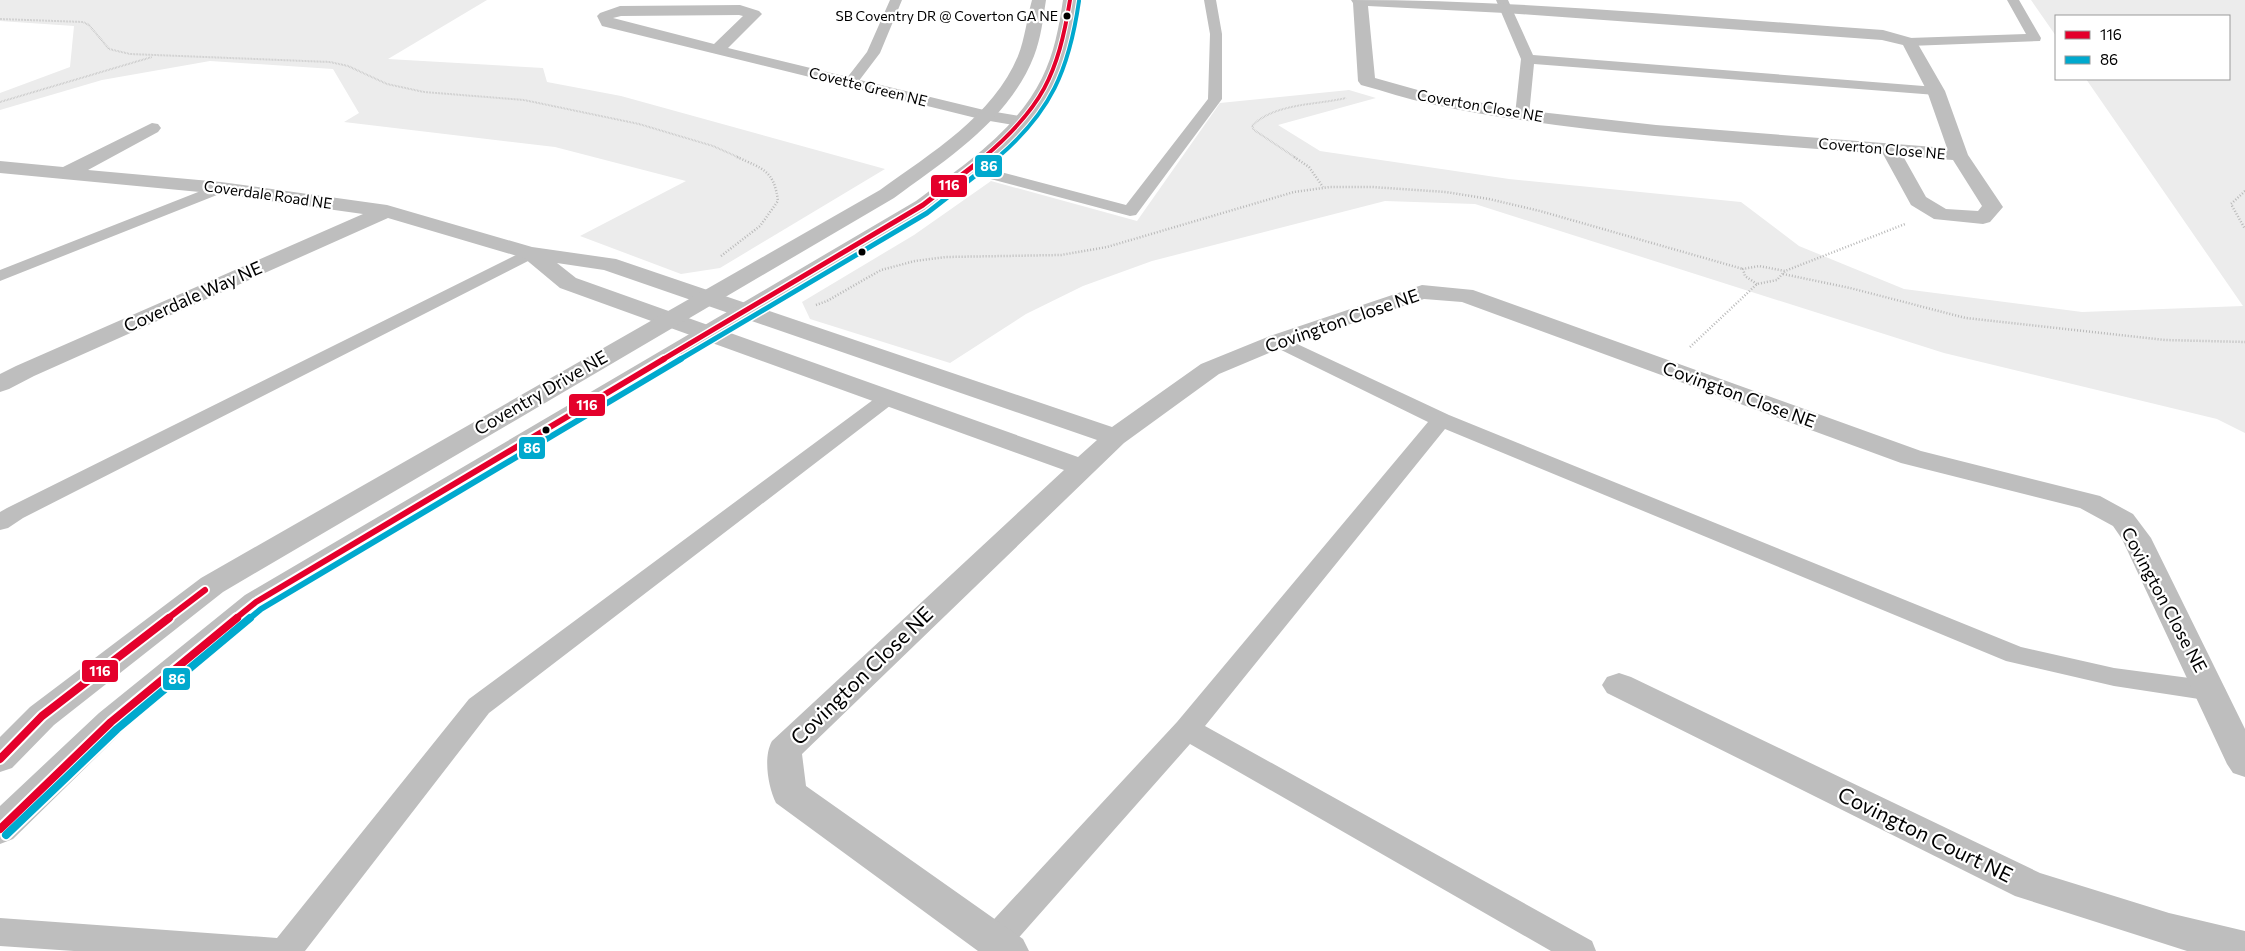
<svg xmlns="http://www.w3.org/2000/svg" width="2245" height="951" font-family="Commissioner,sans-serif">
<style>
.green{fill:#ececec}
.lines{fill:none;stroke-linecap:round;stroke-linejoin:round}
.path-far1{stroke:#b9b9b9;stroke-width:2;stroke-dasharray:0.5 1;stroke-linecap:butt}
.path{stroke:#b9b9b9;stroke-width:2.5;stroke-dasharray:1 2;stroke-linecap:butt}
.service{fill:#bebebe;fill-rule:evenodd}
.minor{fill:#bebebe;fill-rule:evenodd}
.tertiary{fill:#bebebe;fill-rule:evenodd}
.bus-1-far3-casing{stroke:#fff;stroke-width:6}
.bus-1-far2-casing{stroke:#fff;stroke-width:8}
.bus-1-far1-casing{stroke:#fff;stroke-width:10}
.bus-1-casing{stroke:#fff;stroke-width:12}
.bus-2-far3-casing{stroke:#fff;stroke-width:6}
.bus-2-far2-casing{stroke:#fff;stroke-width:8}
.bus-2-far1-casing{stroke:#fff;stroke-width:10}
.bus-2-casing{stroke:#fff;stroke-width:12}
.bus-1-far3{stroke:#e4002b;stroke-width:4}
.bus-1-far2{stroke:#e4002b;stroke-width:5}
.bus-1-far1{stroke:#e4002b;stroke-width:6}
.bus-1{stroke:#e4002b;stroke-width:8}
.bus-2-far3{stroke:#00a9ce;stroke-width:4}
.bus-2-far2{stroke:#00a9ce;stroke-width:5}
.bus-2-far1{stroke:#00a9ce;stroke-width:6}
.bus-2{stroke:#00a9ce;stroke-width:8}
.bus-dot{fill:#000;stroke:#fff;stroke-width:2}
.labels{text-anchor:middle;stroke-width:4.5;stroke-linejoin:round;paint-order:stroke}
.far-bus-label{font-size:14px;fill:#000;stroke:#fff;text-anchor:end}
.far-street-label{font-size:15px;fill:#000;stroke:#fff}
.street-label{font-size:18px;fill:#000;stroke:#fff}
.near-street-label{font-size:21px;fill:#000;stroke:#fff}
.line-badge{stroke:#fff;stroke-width:2}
.badge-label{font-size:14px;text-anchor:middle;font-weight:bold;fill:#fff}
</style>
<rect width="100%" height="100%" fill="#fff"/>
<path class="green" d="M0,0H487L388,59L543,68L547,82L621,96L885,169L720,268L681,274L580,236L686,181L555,147L344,122L359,113L333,69L210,61L102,80L0,110V93L70,67L74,26L0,21Z
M2031,0H2245V433L2217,419L1944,353L1475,204L1385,201L1152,261L1083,286L1026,314L950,363L810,319L802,302L914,235L991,181L1137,221L1220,103L1349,90L1376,98L1278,125L1320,151L1509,179L1741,202L1799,246L1904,289L2082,312L2243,306L2086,79H2229V16H2056V36Z"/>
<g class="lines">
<path class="path-far1" d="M0,19L83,22L89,25L109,49L130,54L330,62L348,66L387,84L424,92L524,100L639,124L713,146L740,158
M0,102L152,57
M1296,158L1254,130L1252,126C1274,103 1317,105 1346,98"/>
<path class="path" d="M1294,157L1309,167L1323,187
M2245,191L2231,204L2245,229
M721,256L760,226L778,201C774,170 763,169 737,157
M1783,274L1850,288L1966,318L2165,340L2245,342
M1757,284L1745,276L1743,269L1759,266L1785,271
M816,305L827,301L881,270L915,261L946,257L1061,255L1107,247L1294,192L1330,187H1372L1446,192L1489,199L1540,211L1743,269
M1690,347L1757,284L1777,280L1785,271L1905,224"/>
<path class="service" d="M890,0H902L880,53L855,86H845L843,83L867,52Z
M1204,0H1216L1222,34V99L1136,215L1130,216L964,172L962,169L964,166L970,164L1126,205L1208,99L1210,34Z
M1496,0H1508L1533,55L1936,87L1943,91L1936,95L1534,64L1529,115L1522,119L1515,115L1521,59Z
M2007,0H2019L2041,38L2040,41L1909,46L1902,42L1909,38L2026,34Z
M221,183L227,185L229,188L227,191L0,281V270Z
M530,248L536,249L539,253L536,257L23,518L8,528L0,530V512L7,508Z
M1278,335L1449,415L2021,647L2114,668L2212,681L2222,684L2226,691L2222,698L2212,701L2114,686L2006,661L1445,429L1205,726L1592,941L1596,951H1551L1190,744L1007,951H983L979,941L983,931L1177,722L1428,422L1271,345L1268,341L1271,337Z
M888,392L895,394L898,398L895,402L489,713L305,951H74L0,946V918L277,938L469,699L881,394Z"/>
<path class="minor" d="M1351,0C1528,0 1706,18 1883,30L1915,39L1945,91L1968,155L2003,207L1990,222L1983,224L1934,219L1911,205L1883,154C1733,142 1579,135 1430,104C1407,99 1384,91 1361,85L1358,81L1353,3ZM1368,6L1505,13L1882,40L1903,45L1927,91L1947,148L1656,125L1522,110L1432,94L1375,78ZM1903,156L1953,160L1982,206L1978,211L1946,209L1926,197Z
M740,5L759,11L762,14L728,48L984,110L1026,117L1029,121L1026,125L1020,126L984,120L602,26L597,16L600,13L620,6ZM739,15L743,16L714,44L613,18L621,16Z
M152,123L158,124L161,128L158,132L88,170L221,182L387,205L532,247L616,259L1112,427L1201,364L1270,336L1422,285L1473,290L1921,451L2100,496L2133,514L2151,538L2245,729V777L2233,773L2227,764L2122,539L2113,526L2080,508L1901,463L1462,302L1424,299L1286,346L1219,374L1124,443L802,754L806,786L1023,939L1029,951H978L776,803C768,787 763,757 772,741L1064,470L560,288L524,258L388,218L34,376L9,389L0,392V374L16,366L363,214L221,194L0,173V161L63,167ZM557,263L604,270L1097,440L1078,457L576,278Z
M1619,673L1631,677L2040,873L2169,913L2245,931V951H2187L2015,896L1607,693L1602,685L1607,677Z"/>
<path class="tertiary" d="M1032,0H1046C1043,19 1041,38 1034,56C1009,120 947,159 894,198L223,592L54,725L12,768L0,772V737L30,707L201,578L880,190C931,153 993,116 1018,56C1025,38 1027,18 1032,0Z
M1063,0H1077C1075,23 1072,45 1064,67C1041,129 981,171 930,209L267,609L123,731L13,839L0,844V806L99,713L245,595L916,201C962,166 1016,131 1042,78C1054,54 1059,27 1063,0Z"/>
<g class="bus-1-far3-casing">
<path id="bus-1-far3" d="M983,158C1042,108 1058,75 1070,0"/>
</g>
<g class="bus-1-far2-casing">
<path id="bus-1-far2" d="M662,360L923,205L985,157"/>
</g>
<g class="bus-1-far1-casing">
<path id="bus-1-far1" d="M167,619L205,590
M235,619L256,602L664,359"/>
</g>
<g class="bus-1-casing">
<path id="bus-1" d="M0,759L42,716L169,618
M0,829L111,722L237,618"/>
</g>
<g class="bus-2-far3-casing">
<path id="bus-2-far3" d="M997,158C1051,112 1069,70 1079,1"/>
</g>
<g class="bus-2-far2-casing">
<path id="bus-2-far2" d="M679,360L927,213L999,157"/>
</g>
<g class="bus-2-far1-casing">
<path id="bus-2-far1" d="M249,619L261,609L681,359"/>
</g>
<g class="bus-2-casing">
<path id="bus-2" d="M6,835L117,729L250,618"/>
</g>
<use href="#bus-1-far3" class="bus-1-far3"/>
<use href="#bus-1-far2" class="bus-1-far2"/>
<use href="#bus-1-far1" class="bus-1-far1"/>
<use href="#bus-1" class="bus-1"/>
<use href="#bus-2-far3" class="bus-2-far3"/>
<use href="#bus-2-far2" class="bus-2-far2"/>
<use href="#bus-2-far1" class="bus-2-far1"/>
<use href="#bus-2" class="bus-2"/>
</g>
<g class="bus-dot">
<circle cx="1067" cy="16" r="4.5"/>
<circle cx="862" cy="252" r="4.5"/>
<circle cx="546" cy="430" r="4.5"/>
</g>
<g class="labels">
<g class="far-bus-label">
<text x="1058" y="21">SB Coventry DR @ Coverton GA NE</text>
</g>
<g class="far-street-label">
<text transform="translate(868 87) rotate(14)" y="5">Covette Green NE</text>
<text transform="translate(1480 106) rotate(10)" y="5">Coverton Close NE</text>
<text transform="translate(1882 149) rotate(5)" y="5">Coverton Close NE</text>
<text transform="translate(268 195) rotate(8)" y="5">Coverdale Road NE</text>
</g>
<g class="street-label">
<text transform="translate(193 297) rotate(-24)" y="6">Coverdale Way NE</text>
<text transform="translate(1342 321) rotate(-19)" y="6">Covington Close NE</text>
<text transform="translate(541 393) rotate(-30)" y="6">Coventry Drive NE</text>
<text transform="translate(1739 395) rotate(20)" y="6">Covington Close NE</text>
<text transform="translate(2164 600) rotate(62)" y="6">Covington Close NE</text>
</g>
<g class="near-street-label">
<text transform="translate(862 676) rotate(-44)" y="7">Covington Close NE</text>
<text transform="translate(1925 835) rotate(26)" y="7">Covington Court NE</text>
</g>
</g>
<g class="line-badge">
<rect x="974" y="154" width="29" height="24" rx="5" fill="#00a9ce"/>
<rect x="930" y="174" width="38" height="24" rx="5" fill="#e4002b"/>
<rect x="568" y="393" width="38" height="24" rx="5" fill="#e4002b"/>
<rect x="518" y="436" width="28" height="24" rx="5" fill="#00a9ce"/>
<rect x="81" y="659" width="38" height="24" rx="5" fill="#e4002b"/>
<rect x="162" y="667" width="29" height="24" rx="5" fill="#00a9ce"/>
</g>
<g class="badge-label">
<text x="989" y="171">86</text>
<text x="949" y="190">116</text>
<text x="587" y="410">116</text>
<text x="532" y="453">86</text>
<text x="100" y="676">116</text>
<text x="177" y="684">86</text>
</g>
<rect x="2055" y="15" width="175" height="65" fill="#ffffff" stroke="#999999"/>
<rect x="2065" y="31" width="25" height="8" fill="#e4002b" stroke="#999999"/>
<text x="2100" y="40" font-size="15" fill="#000000">116</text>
<rect x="2065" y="56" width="25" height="8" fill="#00a9ce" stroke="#999999"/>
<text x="2100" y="65" font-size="15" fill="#000000">86</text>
</svg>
